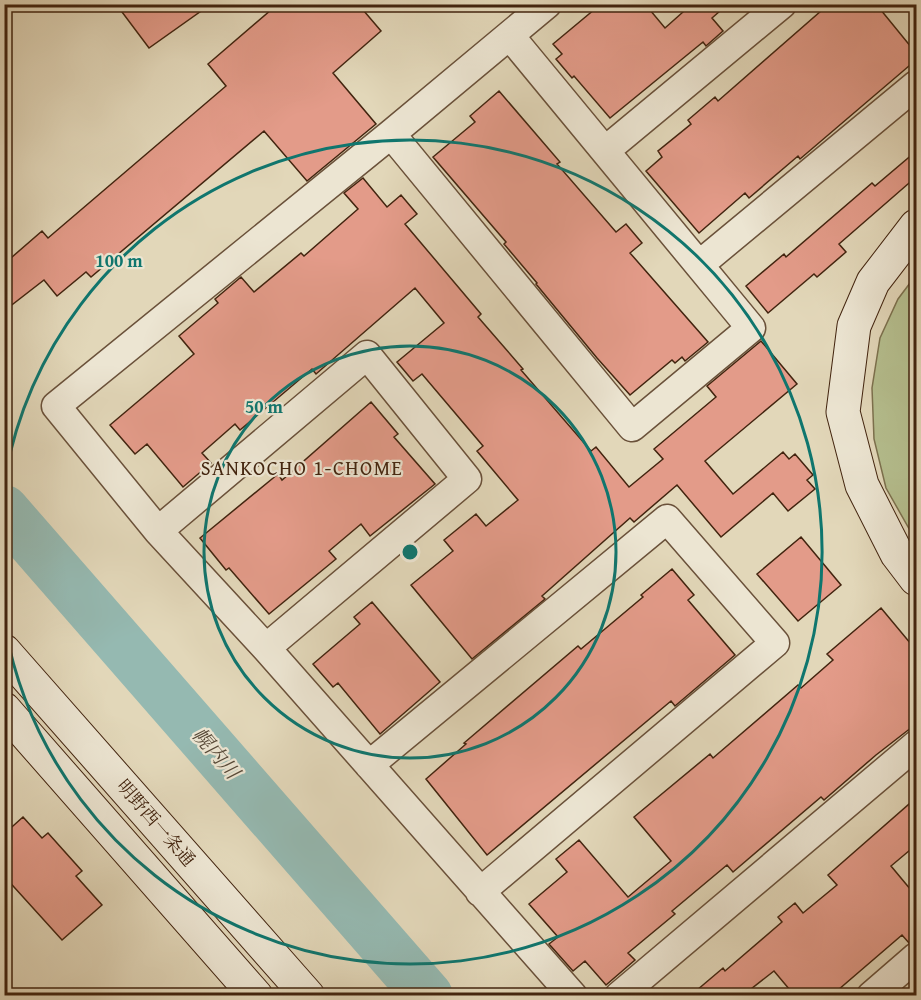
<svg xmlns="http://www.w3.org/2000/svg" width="921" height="1000" font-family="'Gentium Book Plus','Noto Serif JP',serif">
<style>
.green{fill:#b5be8e;stroke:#7c714e;stroke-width:1.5}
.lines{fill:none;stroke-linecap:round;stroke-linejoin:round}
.river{stroke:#95b9b1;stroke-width:50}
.building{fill:#e39b89;stroke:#42240f;stroke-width:1.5}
.street-casing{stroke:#6a513a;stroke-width:31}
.secondary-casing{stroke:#42240f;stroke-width:35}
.street{stroke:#ece5d2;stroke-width:28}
.secondary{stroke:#ece5d2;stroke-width:33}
.ring{fill:none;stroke:#0f766e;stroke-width:3}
.labels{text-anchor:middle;stroke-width:4.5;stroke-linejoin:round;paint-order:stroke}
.street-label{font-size:18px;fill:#42240f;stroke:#ece5d2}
.neighbourhood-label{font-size:20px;letter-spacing:1.5px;fill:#42240f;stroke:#ece5d2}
.water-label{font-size:20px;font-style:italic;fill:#574938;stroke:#ece5d2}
.centre{fill:#0f766e;stroke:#ece5d2;stroke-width:3}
.ring-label{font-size:18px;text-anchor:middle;font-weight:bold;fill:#0f766e;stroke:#ece5d2;stroke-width:4.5;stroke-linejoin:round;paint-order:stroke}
</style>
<rect width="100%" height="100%" fill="#e2d7b9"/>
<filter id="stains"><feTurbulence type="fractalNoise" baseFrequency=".00333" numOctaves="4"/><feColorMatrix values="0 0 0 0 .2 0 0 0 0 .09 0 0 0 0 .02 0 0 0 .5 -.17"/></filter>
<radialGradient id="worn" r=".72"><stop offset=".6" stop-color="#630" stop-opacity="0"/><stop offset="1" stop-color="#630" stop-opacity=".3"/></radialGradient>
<path class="green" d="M916,275V541L886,488L874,439L872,388L880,338L898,299Z"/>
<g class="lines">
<path class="river" d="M4,510L428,996"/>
</g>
<path class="building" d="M116,4H211L149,48Z
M278,4H358L381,31L333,73L376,124L307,181L264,131L91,277L86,272L57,296L44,280L4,311V264L42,231L48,238L226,86L208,64Z
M601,4H645L665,28L692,4H728L712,18L723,31L706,46L703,42L610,118L574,76L572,78L556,59L562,54L553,44Z
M829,4H876L916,53V60L800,159L798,156L749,198L745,193L699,233L646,171L662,157L658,151L691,124L688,120L715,97L718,101Z
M499,91L560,162L557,164L616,232L626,224L642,243L630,253L708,342L685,361L682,357L675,363L672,360L630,395L597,358L536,284L537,283L504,244L506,242L433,157L475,122L470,116Z
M914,153L916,155V177L839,244L846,252L817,277L814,274L768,313L746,286L784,254L786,257L872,183L875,186Z
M363,178L387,207L401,195L417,214L405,224L481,314L478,317L523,369L521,370L591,451L596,447L629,487L663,459L654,449L716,397L707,386L761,341L797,384L705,461L733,494L783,452L789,459L795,454L813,475L807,480L815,489L788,511L773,493L721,537L677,485L634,522L630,518L542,596L545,599L472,659L411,585L453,551L444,540L476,514L486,526L518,500L477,451L483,446L422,374L413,381L397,362L444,323L415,288L316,374L312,369L240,430L235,424L202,453L211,463L183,487L147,444L135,454L110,425L194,354L179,336L218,303L215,299L241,277L254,292L301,253L304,256L358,209L344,193Z
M371,402L398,434L394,437L435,484L370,536L361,524L329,551L336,559L269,614L229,568L226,570L200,538L278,474L282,480Z
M801,537L841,585L798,621L757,574Z
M672,569L694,595L688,600L735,655L675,706L671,701L487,855L426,779L466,744L464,743L578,646L581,649L643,597L641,595Z
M372,602L440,682L380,734L338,683L333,687L313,664L360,624L354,617Z
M881,608L916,650V724L876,755L824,800L821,797L733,872L727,865L672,911L675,914L628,953L635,960L606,985L585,961L573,971L549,944L558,937L529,904L567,872L556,859L579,840L628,897L671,861L634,817L710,754L713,758L798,685L801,688L833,660L827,654Z
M916,798V845L891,866L916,896V941L909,943L902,935L831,996H795L774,971L742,996H690L723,968L725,971L782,922L778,917L795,903L803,913L837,885L828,875Z
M23,817L42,838L48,833L82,871L76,876L102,905L62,940L4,876V834Z"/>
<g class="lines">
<g class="street-casing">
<path id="street" d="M547,4L391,134L56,406L158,531L266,648L573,996
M391,134L632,427L751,328L510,36
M606,150L782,4
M699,265L916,85
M158,531L367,355L467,479L266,648
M369,765L667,519L775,643L480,892
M619,996L916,745
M871,996L916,957"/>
</g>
<g class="secondary-casing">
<path id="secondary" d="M916,226L873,282L854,326L843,412L862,485L897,554L916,579
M4,651L308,996
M4,709L256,996"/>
</g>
<use href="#street" class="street"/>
<use href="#secondary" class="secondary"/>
</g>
<g class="ring">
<circle cx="410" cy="552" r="206"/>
<path d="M5 477A412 412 0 1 1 5 627"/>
</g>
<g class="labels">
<g class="street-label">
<text transform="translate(156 823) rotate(49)" y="6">明野西一条通</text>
</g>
<g class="neighbourhood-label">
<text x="302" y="475">SANKOCHO 1-CHOME</text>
</g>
<g class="water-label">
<text transform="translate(216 753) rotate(49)" y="7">幌内川</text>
</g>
</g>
<circle cx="410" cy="552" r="9" class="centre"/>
<g class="ring-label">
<text x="119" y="267">100 m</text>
<text x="264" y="413">50 m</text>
</g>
<rect width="921" height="1000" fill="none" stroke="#e2d7b9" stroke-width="24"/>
<rect x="6" y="6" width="909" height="988" fill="none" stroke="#42240f" stroke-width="3"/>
<rect x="12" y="12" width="897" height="976" fill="none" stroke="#42240f" stroke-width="1.5"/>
<rect width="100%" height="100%" filter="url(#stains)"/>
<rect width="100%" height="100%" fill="url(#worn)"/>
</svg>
